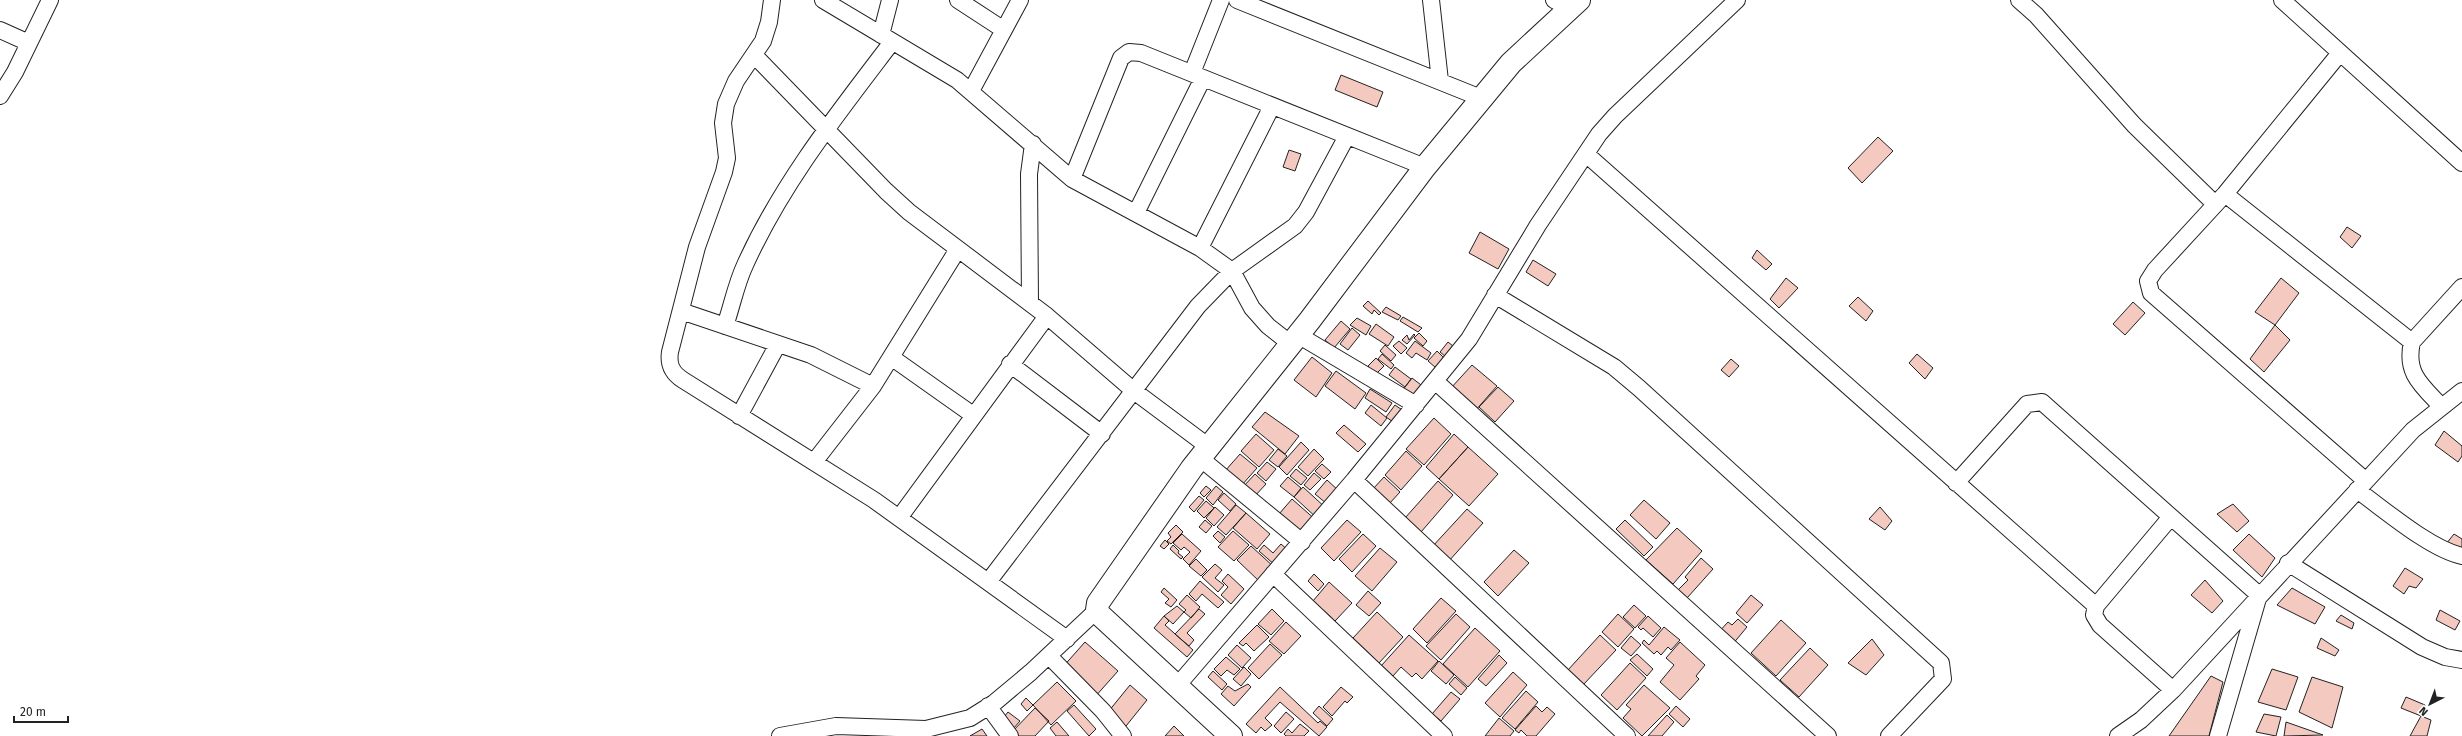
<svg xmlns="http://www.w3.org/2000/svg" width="2462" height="736" font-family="'Fira Sans',sans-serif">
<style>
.building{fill:#f3c9c0;stroke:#222}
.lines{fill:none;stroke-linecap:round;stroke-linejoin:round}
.street-casing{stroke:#222;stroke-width:18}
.secondary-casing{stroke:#222;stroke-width:24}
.street{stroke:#fff;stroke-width:16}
.secondary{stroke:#fff;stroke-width:22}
</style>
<rect width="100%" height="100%" fill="#fff"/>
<path class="building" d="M1341,75L1383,92L1377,107L1335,90Z
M1878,137L1893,151L1862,183L1848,168Z
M1289,150L1301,154L1295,171L1283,167Z
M2347,227L2361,236L2352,248L2340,237Z
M1480,232L1509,249L1498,269L1469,253Z
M1757,250L1772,264L1766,270L1752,258Z
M1533,260L1556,274L1548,286L1526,272Z
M1786,278L1798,288L1779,308L1770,299Z
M2281,278L2299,293L2275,325L2255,312Z
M1858,297L1873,311L1866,321L1849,306Z
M1368,301L1381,313L1379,315L1374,310L1372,314L1363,306Z
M2133,302L2145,313L2125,335L2113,324Z
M1386,307L1401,316L1398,320L1382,312Z
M1403,317L1422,328L1418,332L1400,321Z
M1357,318L1371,326L1366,335L1350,325Z
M1341,321L1350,329L1334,348L1325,340Z
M1376,324L1394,337L1388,346L1369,334Z
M2275,325L2290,340L2264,372L2250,359Z
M1352,328L1360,335L1348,350L1340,344Z
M1419,333L1427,341L1423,346L1414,338Z
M1414,334L1415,335L1407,344L1402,340L1407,335L1409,340Z
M1399,341L1407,348L1401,354L1393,346Z
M1415,341L1431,353L1427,360L1416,353L1412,358L1406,353Z
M1448,342L1453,346L1445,356L1440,352Z
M1385,345L1396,355L1391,361L1380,351Z
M1437,351L1445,359L1436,368L1428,361Z
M1382,354L1394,365L1391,369L1378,359Z
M1917,354L1933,368L1925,379L1909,363Z
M1312,357L1332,373L1316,397L1294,380Z
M1376,358L1384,366L1376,374L1368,366Z
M1731,359L1739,366L1729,377L1721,370Z
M1472,365L1497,386L1475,411L1450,389Z
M1395,367L1411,379L1405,387L1389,375Z
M1336,371L1366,393L1355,409L1325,386Z
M1412,378L1425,388L1415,401L1402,391Z
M1498,387L1514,401L1495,422L1479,407Z
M1370,389L1392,403L1386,412L1365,398Z
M1371,405L1387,418L1381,426L1365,413Z
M1395,405L1405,412L1396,424L1386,417Z
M1265,412L1299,436L1285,454L1252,427Z
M1434,418L1451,434L1424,465L1406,449Z
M1344,425L1366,444L1358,452L1336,433Z
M2444,431L2462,446V456L2458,462L2435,445Z
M1256,434L1274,450L1259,467L1241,451Z
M1454,434L1468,447L1439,479L1426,467Z
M1301,442L1309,450L1287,475L1279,467Z
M1468,447L1498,474L1469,506L1439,479Z
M1278,449L1287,456L1278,467L1269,460Z
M1314,449L1324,459L1308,476L1298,467Z
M1406,451L1422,466L1401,490L1385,475Z
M1240,454L1257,468L1241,486L1225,471Z
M1267,462L1276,469L1266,481L1257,473Z
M1322,464L1331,472L1324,479L1315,471Z
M1296,469L1307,478L1301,485L1290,476Z
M1314,473L1321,479L1310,490L1304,485Z
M1255,474L1266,484L1254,497L1243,487Z
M1288,477L1301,488L1294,497L1280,486Z
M1384,477L1400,492L1389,504L1373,489Z
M1327,480L1339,491L1327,504L1315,494Z
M1438,481L1453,495L1421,532L1405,518Z
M1206,486L1211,490L1204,497L1200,493Z
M1216,486L1223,492L1213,505L1206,498Z
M1303,487L1327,509L1318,519L1294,497Z
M1224,493L1236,504L1230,511L1218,500Z
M1199,496L1204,500L1194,512L1189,507Z
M1292,499L1317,521L1303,536L1279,514Z
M1644,500L1670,523L1656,539L1630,515Z
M1206,501L1214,508L1204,518L1197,511Z
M2233,504L2249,521L2237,532L2217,514Z
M1236,505L1246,513L1226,535L1217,527Z
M1215,507L1224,515L1214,526L1206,518Z
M1880,507L1892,521L1885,530L1869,519Z
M1467,509L1483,523L1448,562L1432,547Z
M1246,513L1270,534L1257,549L1233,528Z
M1205,520L1212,526L1206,533L1199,527Z
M1347,520L1361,532L1334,561L1321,548Z
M1625,520L1653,547L1644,556L1616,529Z
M1176,525L1183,532L1171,544L1167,541L1171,537L1168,533Z
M1677,528L1702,551L1673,584L1646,560Z
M1218,531L1225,537L1220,543L1213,536Z
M1233,531L1249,545L1234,561L1218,547Z
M1182,534L1201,551L1189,565L1183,559L1190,552L1184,547L1181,550L1173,543Z
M1363,534L1376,546L1352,572L1339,559Z
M2249,534L2275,558L2262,577L2233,550Z
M2454,534L2462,539V552L2446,544Z
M1165,540L1169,544L1164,549L1160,546Z
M1281,544L1289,551L1276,566L1259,551L1264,545L1273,553Z
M1173,545L1179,551L1178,553L1183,557L1181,559L1170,549Z
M1251,546L1274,567L1260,582L1237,560Z
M1380,548L1397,562L1372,591L1355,576Z
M1514,550L1529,563L1498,596L1484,582Z
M1701,558L1713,569L1687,598L1678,590L1688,580L1685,577Z
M1196,559L1207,570L1201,576L1189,566Z
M1215,564L1222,570L1215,578L1224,585L1218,592L1202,577Z
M2405,568L2423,579L2416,588L2409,586L2404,594L2393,586Z
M1228,574L1244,589L1231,604L1221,595L1228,587L1222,581Z
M1314,574L1324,584L1318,591L1308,581Z
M2205,580L2223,601L2212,613L2191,595Z
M1200,581L1224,602L1218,608L1202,594L1196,601L1189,594Z
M1329,582L1352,603L1335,621L1313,601Z
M1164,588L1177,600L1171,607L1165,603L1169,599L1161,592Z
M2292,588L2325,607L2315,624L2277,605Z
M1368,591L1381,603L1369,616L1356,605Z
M1187,595L1200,607L1191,618L1184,612L1186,610L1179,604Z
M1751,595L1763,605L1747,623L1736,613Z
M1441,598L1456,611L1427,643L1413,629Z
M1634,605L1646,616L1635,628L1623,617Z
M1177,606L1184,612L1173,624L1164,616Z
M1199,609L1205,614L1187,633L1194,640L1189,646L1175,634Z
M1272,609L1284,621L1271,635L1258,624Z
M2440,610L2460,621L2455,630L2436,620Z
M1377,612L1403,637L1379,663L1353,638Z
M1456,614L1470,627L1441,660L1426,646Z
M1618,614L1634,629L1618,647L1602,632Z
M2341,615L2354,623L2352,629L2336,621Z
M1164,616L1169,621L1165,625L1193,650L1187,657L1154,628Z
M1648,616L1661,628L1653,637L1643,628L1641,630L1638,627Z
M1738,619L1747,627L1732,645L1718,633L1728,622L1732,625Z
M1781,620L1806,643L1776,676L1751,653Z
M1286,622L1301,636L1284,654L1269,641Z
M1257,625L1269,637L1254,651L1246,643L1243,646L1239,643Z
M1664,627L1680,640L1671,650L1668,647L1661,655L1657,651L1654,654L1642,643L1644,640L1649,645Z
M1475,628L1500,651L1468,687L1443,664Z
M1409,635L1438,661L1422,679L1416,673L1412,677L1401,667L1393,676L1381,666Z
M1600,635L1616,650L1583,685L1567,671Z
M1631,636L1641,645L1631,656L1621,648Z
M2321,638L2339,650L2335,656L2317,648Z
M1872,639L1884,655L1866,675L1848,663Z
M1085,642L1118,671L1094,698L1061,669Z
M1680,642L1705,665L1696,676L1699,679L1680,700L1660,682L1674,665L1666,658Z
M1270,644L1282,655L1259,679L1248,668Z
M1237,645L1251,658L1242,668L1228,655Z
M1810,648L1828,665L1799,697L1780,680Z
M1637,654L1653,669L1647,676L1630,660Z
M1499,655L1507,663L1486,686L1478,679Z
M1226,657L1240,669L1234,675L1227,670L1221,676L1214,669Z
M1439,661L1454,675L1446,684L1431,671Z
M1630,663L1646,678L1617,710L1601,695Z
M1244,667L1251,674L1241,686L1233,679Z
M2272,669L2298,677L2286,710L2258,702Z
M1213,671L1227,684L1222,690L1208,677Z
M1513,672L1527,685L1500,717L1485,703Z
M2211,676L2223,682L2209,736H2169Z
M1455,677L1467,688L1461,695L1449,684Z
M2312,677L2343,687L2332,728L2299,712Z
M1057,682L1076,701L1051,725L1033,705Z
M1248,684L1251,687L1234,706L1221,694L1228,686L1235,691Z
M1130,685L1147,700L1122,731L1108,712Z
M1644,685L1670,708L1642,736L1623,718L1631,709L1626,705Z
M1280,687L1318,723L1320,721L1327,727L1319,736L1280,702L1265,718L1272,725L1265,731L1261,727L1256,733L1246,724Z
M1341,687L1353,697L1347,703L1345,701L1332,716L1323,707Z
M1526,691L1538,702L1515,729L1502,718Z
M1451,692L1460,699L1441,721L1432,714Z
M2406,697L2425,705L2421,716L2401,708Z
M1026,698L1033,705L1027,711L1021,704Z
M1074,705L1096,729L1089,736L1067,711Z
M1319,706L1333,719L1327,726L1313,713Z
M1536,706L1542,712L1547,707L1555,714L1536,736H1527L1521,730L1519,733L1515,730Z
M1676,706L1690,719L1683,727L1669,714Z
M1035,708L1049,721L1035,736H1015L1011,733Z
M1008,712L1020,721L1013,729L1003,718Z
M1286,712L1294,719L1281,733L1274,726Z
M2264,714L2281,717L2276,736L2256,732Z
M1667,715L1674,722L1662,736H1648Z
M2421,716L2431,720L2427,736H2410Z
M1499,718L1514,731L1510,736H1485Z
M1057,722L1069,736H1056L1050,728Z
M2286,722L2323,735L2284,736Z
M1300,724L1309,731L1304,736H1286L1284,734L1288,729L1292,733Z
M1174,726L1184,736H1165Z
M982,729L987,736H970Z"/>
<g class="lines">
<g class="street-casing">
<path id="street" d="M772,0L769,22L763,41L736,81L726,104L723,123L727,158L724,172L697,247L670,352C668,365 672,373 683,380L874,500L1067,639
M823,0L957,80L1072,179L1200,248L1232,271L1252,308L1268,326L1291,344
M958,0L1004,30
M1237,0L1481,98
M1431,0L1440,81
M1554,0L1570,8
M2019,0L2036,15L2134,125L2215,204
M2282,0L2462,163
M0,30L29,43
M881,35L890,0
M2340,53L2225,194L2155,270L2148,281L2151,293L2366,481
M754,55L886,191L909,212L1047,316L1134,391L1209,447
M1192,73L1221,0
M971,91L1020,0
M0,96L15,72L50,0
M1586,154L2096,606
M1072,179L1121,58L1129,52L1141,53L1425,167
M2225,194L2412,342
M1136,213L1203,78
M1200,248L1272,106
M1495,295L1614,367L1639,388L1941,663L1943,679L1889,736
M1030,303L1029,174L1033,144
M681,311L811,355L873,386
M725,326C732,306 736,284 745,265C782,183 838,113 892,42
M1298,335L1416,405
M891,357L973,415
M1010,364L1102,434
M1435,381L1828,736
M2441,406C2421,385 2405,373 2412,342L2462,287
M739,416L778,344
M1200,458L1302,542
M814,462L873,386L958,249
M1354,480L1627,736
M1956,483L2027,404L2042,402L2259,595L2218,736
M2357,490C2385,510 2430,549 2462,556
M899,518L1047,316
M2170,518L2096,606L2094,615L2100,625L2173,690
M2288,563L2422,647L2445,657L2462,660
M1273,574L1444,736
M988,582L1198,306L1232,271L1295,226L1306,212L1347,136
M1049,656L1103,711L1123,736
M1177,686L1354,480L1469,339L1538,225L1599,134L1615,116L1737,0
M988,706L1010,736
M780,736L836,726L926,729L970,718L994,703L1031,672L1097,610
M2118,736L2141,720L2173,690L2413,430L2462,391"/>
</g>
<g class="secondary-casing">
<path id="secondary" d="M1231,736L1100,615L1097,610L1098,603L1192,468L1310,320L1425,167L1511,63L1579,0"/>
</g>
<use href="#street" class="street"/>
<use href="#secondary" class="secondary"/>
</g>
<g transform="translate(2430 704) rotate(222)" stroke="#ffffff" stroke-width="3" paint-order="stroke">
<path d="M0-3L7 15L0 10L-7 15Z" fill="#222222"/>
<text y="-6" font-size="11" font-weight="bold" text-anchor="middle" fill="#222222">N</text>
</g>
<path d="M14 716v6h54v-6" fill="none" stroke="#222222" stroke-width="2"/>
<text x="20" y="716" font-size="12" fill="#222222" stroke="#ffffff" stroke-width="3" paint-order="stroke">20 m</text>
</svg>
